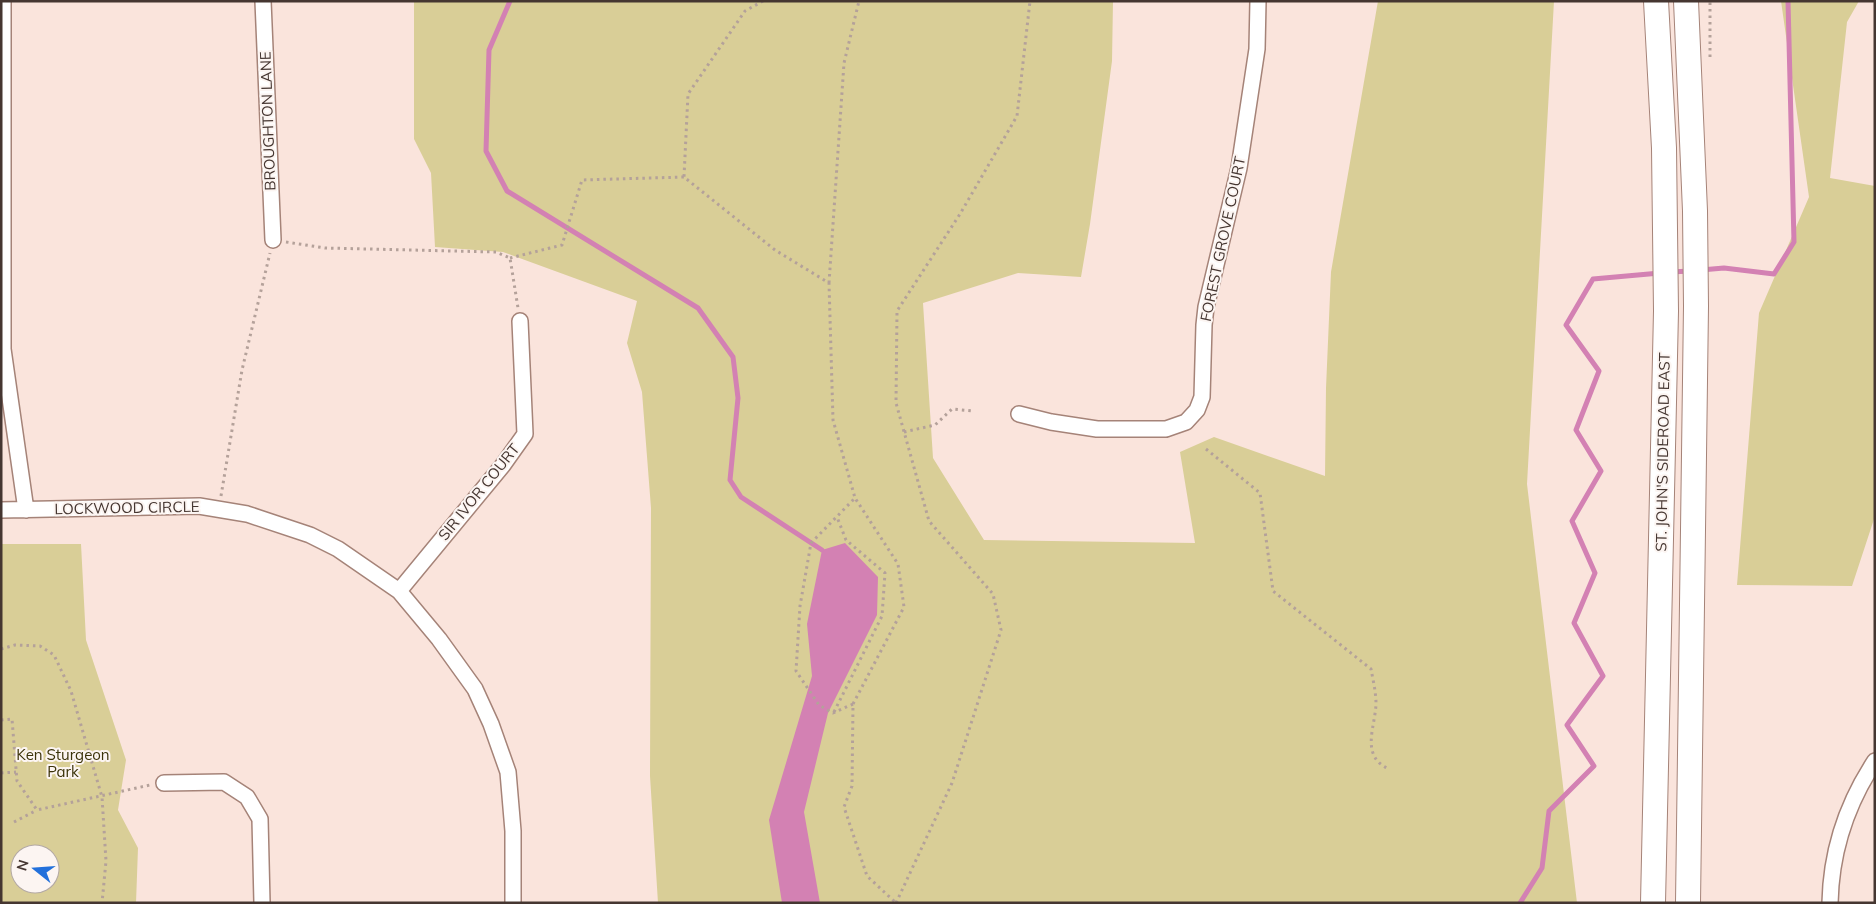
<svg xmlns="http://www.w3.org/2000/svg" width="1876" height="904" font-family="Mulish,sans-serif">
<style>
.green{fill:#d9ce97;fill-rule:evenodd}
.water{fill:#d381b3}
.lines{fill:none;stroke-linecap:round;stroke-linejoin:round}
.stream{stroke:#d381b3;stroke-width:5}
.minor-casing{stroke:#a58378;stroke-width:18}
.primary-casing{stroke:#a58378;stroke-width:26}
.path{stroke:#b4a19a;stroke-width:3;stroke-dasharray:2.5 4;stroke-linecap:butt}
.minor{stroke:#fff;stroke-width:15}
.primary{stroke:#fff;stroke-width:24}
.labels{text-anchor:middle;stroke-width:4;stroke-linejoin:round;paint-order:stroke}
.street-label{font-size:15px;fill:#453631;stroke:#fcf5f2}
.park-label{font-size:15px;fill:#3b3309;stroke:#fcf5f2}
</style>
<rect width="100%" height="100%" fill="#fae4dc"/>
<path class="green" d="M414,1H1113L1112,61L1090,224L1081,277L1018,273L923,303L933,458L984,540L1195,543L1180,452L1214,437L1325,476L1326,388L1331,272L1378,1H1554L1527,484L1577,903H658L650,776L651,508L642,392L627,343L637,301L503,252L435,247L431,173L414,139Z
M1781,1H1859L1847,22L1830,178L1875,186V516L1852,586L1737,585L1759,313L1809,197Z
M1,544H81L86,640L126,760L118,810L138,848L136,903H1ZM20,854H50V884H20Z"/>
<path class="water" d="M845,543L878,577L877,615L828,713L804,812L820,903H782L769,820L812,676L807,624L822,550Z"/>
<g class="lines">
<path class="stream" d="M510,1L489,50L486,151L507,191L698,308L733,357L738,398L730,480L741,497L822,550
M1701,270L1724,268L1774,274L1794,242L1788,1
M1671,272L1690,271
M1520,903L1542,868L1549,811L1594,766L1567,725L1603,676L1574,623L1595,573L1572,521L1601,471L1576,430L1599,371L1566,325L1593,279L1660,273"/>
<g class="minor-casing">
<path id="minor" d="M3,1V349L26,510
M263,1L273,240
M1019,414L1051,422L1097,429H1166L1186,422L1197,410L1202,397L1204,325L1206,307L1239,168L1257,49L1258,1
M1,510L199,506L247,514L310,535L338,549L399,591L439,639L475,689L491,724L508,772L513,831V903
M399,591L503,465L525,434L520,321
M164,783L224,782L247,797L260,819L262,903
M1830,903C1831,851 1846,805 1875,761"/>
</g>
<g class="primary-casing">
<path id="primary" d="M1686,1L1695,211L1696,306L1688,903
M1653,903L1666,311L1664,148L1656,1"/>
</g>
<path class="path" d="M763,1L745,11L688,94L684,177L775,250L829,283L833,420L855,498L811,543L800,606L796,671L819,705L833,713L853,704L852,786L844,807L867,876L896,903
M1710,57V1
M286,242L325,248L496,252L510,258L518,308
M510,258L562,245L582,180L684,177
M829,283L844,63L859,1
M904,432L935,425L952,409L973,411
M1206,449L1260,493L1273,591L1371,669C1373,680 1376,692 1376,704C1375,728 1360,756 1389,769
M221,496L242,370L270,253
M1,649L15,645L40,646L54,655L71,691L102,797L106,861L102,903
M853,704L904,607L898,564L855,498
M834,712L882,616L885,573L846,540L837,517
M1,720L12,719L17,781L37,810L150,785
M1,773L16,772
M14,822L37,810
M896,903L952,783L1001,630L993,594L929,521L896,403L897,311L960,214L1017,116L1030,1"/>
<use href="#minor" class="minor"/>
<use href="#primary" class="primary"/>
</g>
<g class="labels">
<g class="street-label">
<text transform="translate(268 121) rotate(-92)" y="5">BROUGHTON LANE</text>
<text transform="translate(1223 239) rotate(-78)" y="5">FOREST GROVE COURT</text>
<text transform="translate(1663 452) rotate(-89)" y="5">ST. JOHN'S SIDEROAD EAST</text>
<text transform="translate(479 492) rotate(-51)" y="5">SIR IVOR COURT</text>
<text transform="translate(127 508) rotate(-1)" y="5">LOCKWOOD CIRCLE</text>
</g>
<g class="park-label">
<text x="63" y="760">Ken Sturgeon<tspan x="63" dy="17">Park</tspan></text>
</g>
</g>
<rect width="1876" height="904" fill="none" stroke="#453631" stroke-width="5"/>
<g transform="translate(35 869) rotate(287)"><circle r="24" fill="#fcf5f2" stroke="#b3a9a5"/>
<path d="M0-4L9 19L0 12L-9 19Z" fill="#2270db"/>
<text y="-8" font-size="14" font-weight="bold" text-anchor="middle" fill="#453631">N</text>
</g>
</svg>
